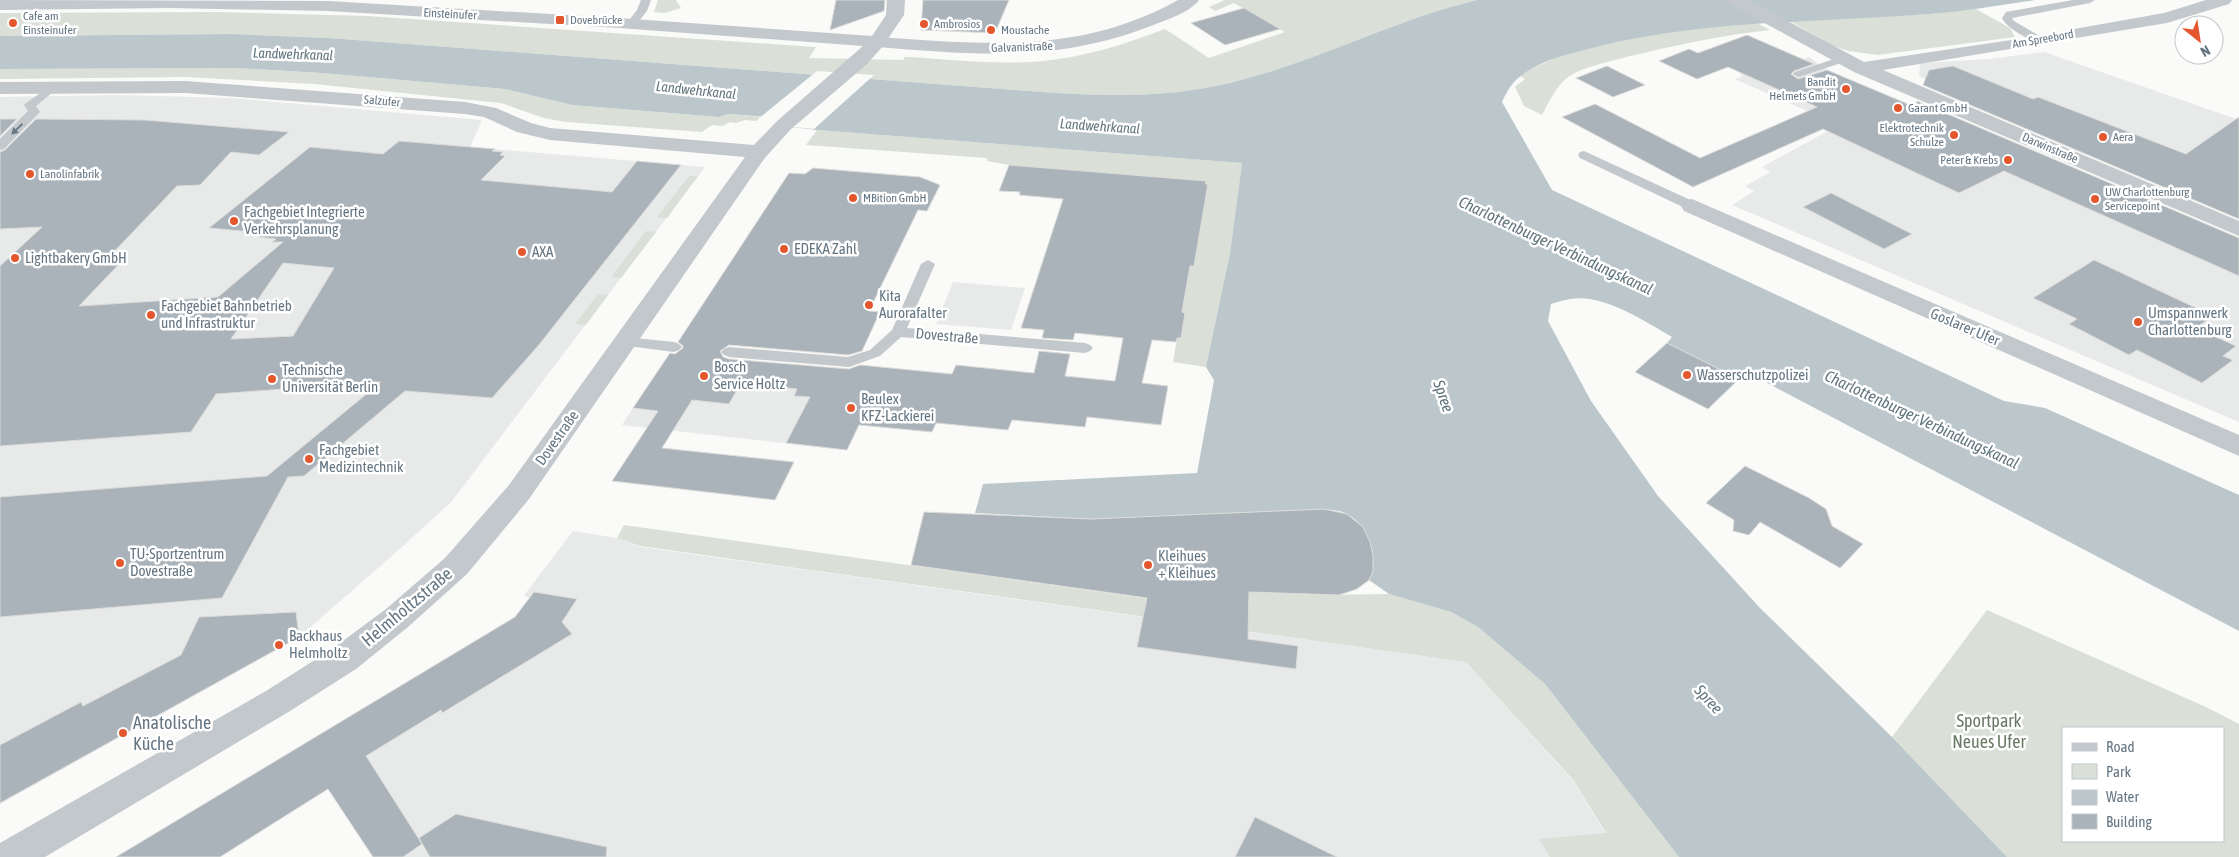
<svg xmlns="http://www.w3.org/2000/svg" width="2239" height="857" font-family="'Asap Condensed',sans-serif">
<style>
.built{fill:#e8e9e9}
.green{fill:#dadfd7;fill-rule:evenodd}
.water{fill:#bbc7cb}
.pier{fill:#fafaf8}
.building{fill:#aab3b9;stroke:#dcdcda;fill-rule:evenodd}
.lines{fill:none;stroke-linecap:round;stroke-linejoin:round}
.service{fill:#c3c8cc;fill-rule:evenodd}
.minor{fill:#c3c8cc;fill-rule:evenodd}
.tertiary{fill:#c3c8cc;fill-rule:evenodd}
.oneway{fill:#6a7a87}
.poi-dot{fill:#e4572e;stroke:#fff;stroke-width:2}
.labels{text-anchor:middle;stroke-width:5;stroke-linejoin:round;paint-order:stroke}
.far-street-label{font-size:12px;fill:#657683;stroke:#fff}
.far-poi-label{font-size:12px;fill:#657683;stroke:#fff;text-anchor:start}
.far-water-label{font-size:14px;font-style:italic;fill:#60757c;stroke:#fff}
.poi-label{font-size:15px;fill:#657683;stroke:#fff;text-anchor:start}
.street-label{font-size:15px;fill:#657683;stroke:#fff}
.water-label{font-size:16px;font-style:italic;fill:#60757c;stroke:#fff}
.near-street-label{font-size:18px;fill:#657683;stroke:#fff}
.near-park-label{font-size:18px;fill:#687a64;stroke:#fff}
.near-poi-label{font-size:18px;fill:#657683;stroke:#fff;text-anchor:start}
</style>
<rect width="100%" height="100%" fill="#fafaf8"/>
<path class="built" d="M2044,52L2239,120V210L1919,76L1920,63L1989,59Z
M1809,57L1824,68L2239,249V422L1732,205L1754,191L1745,186L1770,172L1762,167L1839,125L1735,79L1743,76L1739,73L1772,60L1785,66Z
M118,95L231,98L482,120L470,147L705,167L452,501L402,547L299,637L0,804V97Z
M953,282L1025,288L1011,330L936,324Z
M660,367L768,368L859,425L847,450L622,425Z
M573,531L617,538L641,547L1466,662L1573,781L1606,834L1540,839L1550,857H403L422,844L341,721L516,617L530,598L524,596L528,590Z"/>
<path class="green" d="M658,0H676L681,8L665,13L654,12Z
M1225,0H1477C1386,22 1303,69 1211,87C1159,97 1108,96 1056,93L329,38L232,34L0,36V13L220,12L367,16L816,47L809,58L903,60L905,57H910C954,60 999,65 1043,61C1085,57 1126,44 1165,29L1209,58L1285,32L1234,3L1215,11L1209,7Z
M1974,8L2010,28L2015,37L1878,55L1849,51L1833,46L1790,21L1931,14Z
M1757,23L1770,30C1722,35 1673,46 1626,57C1609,62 1582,67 1568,77C1556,86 1549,102 1542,115L1524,106L1515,87L1525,79L1520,76C1576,39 1690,27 1757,23Z
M235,68L322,73L505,89L572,105L719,117L729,114L761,117L756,121L745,120L736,123L730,122L722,126L712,125L702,132L566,122L544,118L501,103L314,84L185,77L0,79V69Z
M817,130L1242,163L1230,253L1206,367L1173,362L1177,338H1181L1185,313L1182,312L1190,266H1194L1208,185L1205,184V181L1009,165L987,161V158L806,145Z
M689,176H698L667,218L657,217Z
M646,231L656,232L621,278L611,277Z
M598,294L608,295L586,325L575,324Z
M624,525L1249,613V592L1324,595L1389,594L1451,612L1478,627L1545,684L1679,857H1550L1539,839L1606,833L1573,780L1466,662L640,546L617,538Z
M1987,610L2208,708L2239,724V857H2007L1892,737ZM2063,728H2223V841H2063Z"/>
<path class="water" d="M1477,0H2035C2000,5 1965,11 1930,14C1817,23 1703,19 1592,48C1568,54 1542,60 1522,75C1512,82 1507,91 1502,102L1552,190L2004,401L2045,408L2239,495V631L1752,375L1739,379L1667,343L1672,337C1645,321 1602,293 1570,299C1564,300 1557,302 1551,304L1548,321L1591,401L1658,496L1760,608L1892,737L2007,857H1679L1545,684L1478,627L1451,612L1389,594L1369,580C1380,558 1369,526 1347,514C1340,510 1332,510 1324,509L1091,519L975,513L983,484L1197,473L1214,380L1206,367L1230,253L1242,163L817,130L783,126L790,119L729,114L719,117L572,105L505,89L322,73L235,68L0,69V36L232,34L329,38L1056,93C1108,96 1159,97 1211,87C1303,69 1386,22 1477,0Z"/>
<path class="pier" d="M817,71L874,75L814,129L781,126L785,122L758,119Z"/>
<path class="building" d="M836,0H885L884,11L830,30Z
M923,0H1009L995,33L921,30Z
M1244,8L1280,29L1225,45L1191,23Z
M1747,35L1814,64L1794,71L1791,74L1798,79L1827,70L1915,107L1917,101L2239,238V276L2004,171L1959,193L1823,129L1693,187L1562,117L1595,104L1700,158L1817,107L1728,67L1697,79L1659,61L1689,49L1698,53Z
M1607,66L1645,85L1613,97L1576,78Z
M1953,66L2033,99L2038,97L2186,154L2239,117V219L1923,85L1929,70Z
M0,119H17L0,136Z
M36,119L145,120L289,132L259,155L231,152L200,185L177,186L106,260H123L79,306L218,297L283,242H272L276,239L258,237L263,233L209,228L310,147L383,154L399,141L495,149L492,151L503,152L500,155L505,156L481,180L612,192L637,161L681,165L538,346L492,398L405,391L304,476L288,477L222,598L0,617V497L267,476L381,382L216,394L191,432L0,446V266L42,227L0,229V152L5,150ZM283,263L334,268L293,336L231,339Z
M1009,165L1206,181L1205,184H1208L1194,266H1190L1182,312L1185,313L1181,338H1177L1176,342L1152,340L1142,383L1168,386L1161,425L1087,417L1085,427L1012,420L1008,430L936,423L932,432L859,425L847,450L786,443L810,397L794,396L797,389L741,383L729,404L692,400L662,448L794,462L775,500L612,481L658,411L633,408L670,353L675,354L683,348V346L678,342L789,173L805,174L813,168L920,177L940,185L927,211L918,210L869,311L880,312L862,351L848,355L729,345L720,351L723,357L729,359L849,369L860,365L952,374L956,365L1034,373L1039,351L1070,354L1065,376L1115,381L1123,338L1075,333L1073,340L1042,338L1044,330L1021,328L1063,199L1019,195L1020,192L999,191Z
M1831,193L1912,234L1884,249L1803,207Z
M2094,260L2213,316L2196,328L2236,346L2223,356L2233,360L2202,383L2137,350L2129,355L2069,324L2077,319L2033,298Z
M1667,343L1739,379L1708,409L1635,372Z
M1745,466L1809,498L1826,509L1832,526L1863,544L1840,568L1760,522L1749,535L1733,531L1734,520L1706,503Z
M1324,509L1347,514L1363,527L1370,542L1373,555V571L1369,580L1357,589L1339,595L1249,592L1248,639L1298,646L1296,669L1137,647L1147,598L911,565L924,512L1091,519Z
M534,592L577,599L562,622L572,634L442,713L441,710L366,756L422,844L403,857H373L328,789L220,857H116L515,617Z
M296,612L299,637L0,803V745L81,702L83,706L181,655L199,617Z
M456,814L607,847L606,857H430L419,838Z
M1255,817L1337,857H1235Z"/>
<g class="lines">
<path class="service" d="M641,0H651L647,11L635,26H627L626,24L637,10Z
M2073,0H2095L2090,3L2012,18L2014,21L2043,38L2044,40L2043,42C2033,44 2005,27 2002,18L2006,12Z
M1843,56L1848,59L1847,61L1799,77L1793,74L1795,72Z
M52,85L58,88L36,106L40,112L38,114L4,149L0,150V139L28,111L24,105L26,103Z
M1584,151L1697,203L1699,206L1692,210L1687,209L1580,158L1578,155L1580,152Z
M928,260L935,264L907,328L1085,343L1090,345L1093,348L1090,351L1085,353L901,337L880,356L849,367L729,357L724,355L721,352L724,349L729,347L848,357L870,350L892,330L921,264Z
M625,337L674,342L679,344L682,347L679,350L674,352L620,345L617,342L620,339Z"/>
<path class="minor" d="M1178,0H1199C1190,12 1169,19 1156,24C1058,63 979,55 877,47L871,46L868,42L871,38L877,37C984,44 1080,55 1178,0Z
M1727,0H1749L1864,62L2018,39L2164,13L2206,0H2232L2229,4L2167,23L1883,70L2239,221V236L1854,72L1730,4Z
M1692,199L2239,435V456L1684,211L1681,206L1684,201Z"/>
<path class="tertiary" d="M0,0L328,1L619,18L872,36L886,15L887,0H905L904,15L883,46L867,64L790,130L764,159L529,499L467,574L408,627L356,669L290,711L45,857H0V843L266,691L332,649L386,609L445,558L509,485L745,157L550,140L517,132L484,117L465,114L185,93L0,94V82L185,81L465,102L496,108L531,123L550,128L754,145L776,122L863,46L619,28L328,11L169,8L0,10Z"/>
</g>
<defs><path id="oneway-solid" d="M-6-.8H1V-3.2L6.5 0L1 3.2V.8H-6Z" transform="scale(1.25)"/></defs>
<use class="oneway" href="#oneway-solid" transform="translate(17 129) rotate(136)"/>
<g class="poi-dot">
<rect x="555" y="15" width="10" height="10" rx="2.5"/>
<circle cx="13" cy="23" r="5"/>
<circle cx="924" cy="24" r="5"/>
<circle cx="991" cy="30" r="5"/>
<circle cx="1846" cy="89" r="5"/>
<circle cx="1898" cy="108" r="5"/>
<circle cx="1954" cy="135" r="5"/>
<circle cx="2103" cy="137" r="5"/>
<circle cx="2008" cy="160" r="5"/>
<circle cx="30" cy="174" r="5"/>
<circle cx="853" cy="198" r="5"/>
<circle cx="2095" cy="199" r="5"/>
<circle cx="234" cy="221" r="5"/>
<circle cx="784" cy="249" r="5"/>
<circle cx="522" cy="252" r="5"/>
<circle cx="15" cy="258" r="5"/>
<circle cx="869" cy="305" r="5"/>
<circle cx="151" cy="315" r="5"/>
<circle cx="2138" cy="322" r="5"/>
<circle cx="1687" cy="375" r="5"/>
<circle cx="704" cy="376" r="5"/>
<circle cx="272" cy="379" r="5"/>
<circle cx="851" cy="408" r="5"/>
<circle cx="309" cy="459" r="5"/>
<circle cx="120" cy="563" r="5"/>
<circle cx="1148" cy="565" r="5"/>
<circle cx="279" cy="645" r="5"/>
<circle cx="123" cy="733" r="5"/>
</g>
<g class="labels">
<g class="far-street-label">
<text transform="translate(450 14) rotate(3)" y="4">Einsteinufer</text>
<text transform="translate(2043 39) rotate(-10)" y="4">Am Spreebord</text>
<text transform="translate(1022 47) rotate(-2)" y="4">Galvanistraße</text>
<text transform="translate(382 101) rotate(5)" y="4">Salzufer</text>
<text transform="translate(2050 148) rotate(23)" y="4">Darwinstraße</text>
</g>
<g class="far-poi-label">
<text x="23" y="20">Cafe am<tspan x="23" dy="14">Einsteinufer</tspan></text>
<text x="570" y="24">Dovebrücke</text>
<text x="934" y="28">Ambrosios</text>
<text x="1001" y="34">Moustache</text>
<text x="1836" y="86" text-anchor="end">Bandit<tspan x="1836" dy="14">Helmets GmbH</tspan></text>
<text x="1908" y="112">Garant GmbH</text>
<text x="1944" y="132" text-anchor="end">Elektrotechnik<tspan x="1944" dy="14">Schulze</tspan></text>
<text x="2113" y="141">Aera</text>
<text x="1998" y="164" text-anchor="end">Peter &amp; Krebs</text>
<text x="40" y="178">Lanolinfabrik</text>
<text x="2105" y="196">UW Charlottenburg<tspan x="2105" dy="14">Servicepoint</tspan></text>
<text x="863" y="202">MBition GmbH</text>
</g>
<g class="far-water-label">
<text transform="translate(293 54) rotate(2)" y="5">Landwehrkanal</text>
<text transform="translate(696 90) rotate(6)" y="5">Landwehrkanal</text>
<text transform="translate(1100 126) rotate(4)" y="5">Landwehrkanal</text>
</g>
<g class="poi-label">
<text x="244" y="217">Fachgebiet Integrierte<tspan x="244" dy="17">Verkehrsplanung</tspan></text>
<text x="794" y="254">EDEKA Zahl</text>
<text x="532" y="257">AXA</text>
<text x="25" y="263">Lightbakery GmbH</text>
<text x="879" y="301">Kita<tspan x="879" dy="17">Aurorafalter</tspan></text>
<text x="161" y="311">Fachgebiet Bahnbetrieb<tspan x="161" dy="17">und Infrastruktur</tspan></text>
<text x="2148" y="318">Umspannwerk<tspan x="2148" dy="17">Charlottenburg</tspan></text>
<text x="714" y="372">Bosch<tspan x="714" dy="17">Service Holtz</tspan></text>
<text x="282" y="375">Technische<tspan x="282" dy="17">Universität Berlin</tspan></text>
<text x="1697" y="380">Wasserschutzpolizei</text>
<text x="861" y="404">Beulex<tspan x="861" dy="17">KFZ-Lackierei</tspan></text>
<text x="319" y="455">Fachgebiet<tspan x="319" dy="17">Medizintechnik</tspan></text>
<text x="130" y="559">TU-Sportzentrum<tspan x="130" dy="17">Dovestraße</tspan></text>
<text x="1158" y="561">Kleihues<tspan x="1158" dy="17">+ Kleihues</tspan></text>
<text x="289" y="641">Backhaus<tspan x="289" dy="17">Helmholtz</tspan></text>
</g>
<g class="street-label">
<text transform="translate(1965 327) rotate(23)" y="5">Goslarer Ufer</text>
<text transform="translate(947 336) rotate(5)" y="5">Dovestraße</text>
<text transform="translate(557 438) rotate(-55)" y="5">Dovestraße</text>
</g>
<g class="water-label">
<text transform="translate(1556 245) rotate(25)" y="6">Charlottenburger Verbindungskanal</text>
<text transform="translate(1444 396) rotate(71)" y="6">Spree</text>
<text transform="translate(1922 419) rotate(25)" y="6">Charlottenburger Verbindungskanal</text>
<text transform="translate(1709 699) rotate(47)" y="6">Spree</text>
</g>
<g class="near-street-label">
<text transform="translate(407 607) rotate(-40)" y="6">Helmholtzstraße</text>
</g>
<g class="near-park-label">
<text x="1989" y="727">Sportpark<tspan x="1989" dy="21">Neues Ufer</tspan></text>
</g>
<g class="near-poi-label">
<text x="133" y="729">Anatolische<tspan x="133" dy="21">Küche</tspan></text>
</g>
</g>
<rect x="2062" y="727" width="162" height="115" fill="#ffffff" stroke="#c1c8cd"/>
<rect x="2072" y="743" width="25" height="8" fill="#c3c8cc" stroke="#c1c8cd"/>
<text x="2106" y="752" font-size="15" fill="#657683">Road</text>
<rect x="2072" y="764" width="25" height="15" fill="#dadfd7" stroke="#c1c8cd"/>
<text x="2106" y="777" font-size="15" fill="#657683">Park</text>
<rect x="2072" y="790" width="25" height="15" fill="#bbc7cb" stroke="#c1c8cd"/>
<text x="2106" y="802" font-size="15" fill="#657683">Water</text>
<rect x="2072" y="814" width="25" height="15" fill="#aab3b9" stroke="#c1c8cd"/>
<text x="2106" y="827" font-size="15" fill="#657683">Building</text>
<g transform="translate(2199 40) rotate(150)"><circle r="24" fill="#ffffff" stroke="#c1c8cd"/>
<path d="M0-4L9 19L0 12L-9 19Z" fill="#e4572e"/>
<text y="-8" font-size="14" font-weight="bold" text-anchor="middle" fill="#657683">N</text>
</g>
</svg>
